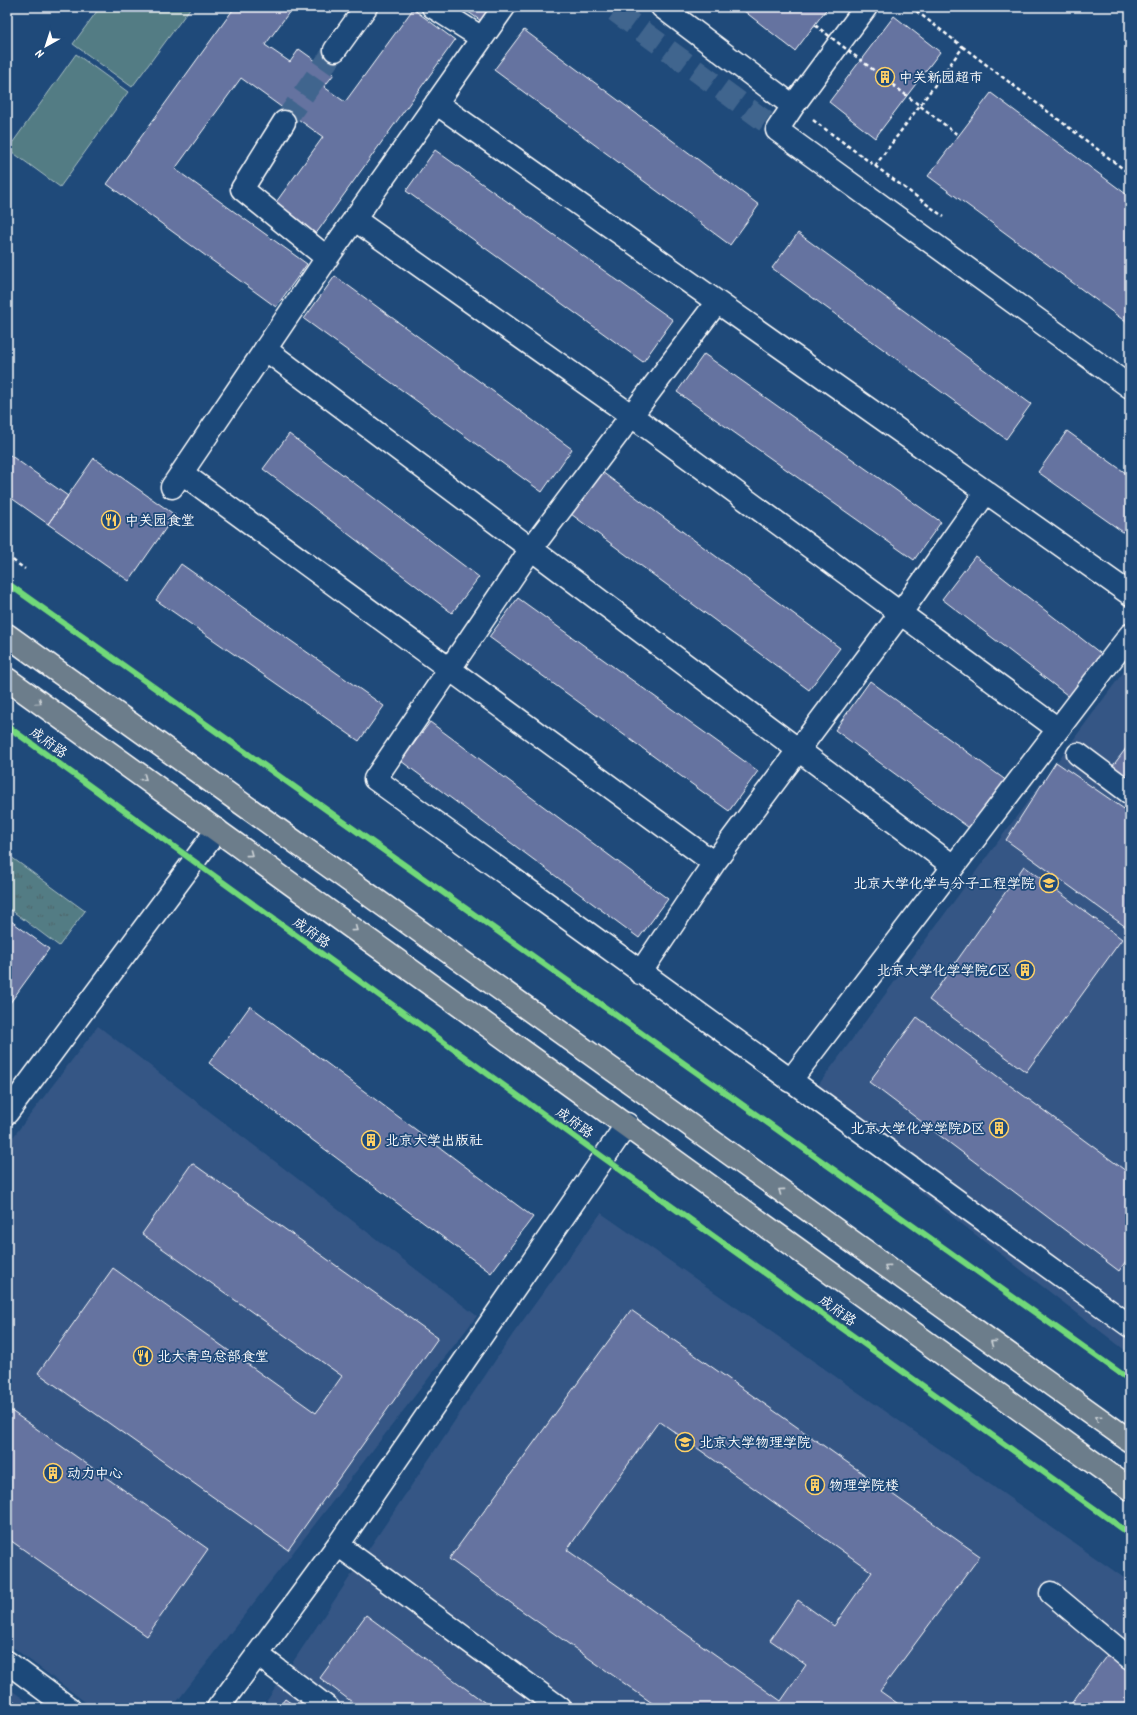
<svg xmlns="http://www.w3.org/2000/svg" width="1137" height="1715" font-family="Kalam,'LXGW WenKai TC',sans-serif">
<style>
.built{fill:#345685}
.grass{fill:url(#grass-tufts);stroke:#a8bec2}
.garden{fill:#527c84;stroke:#a8bec2}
.building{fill:#6573a0;stroke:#fff;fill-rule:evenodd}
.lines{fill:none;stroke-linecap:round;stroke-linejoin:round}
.minor-tunnel{stroke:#41658e;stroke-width:22;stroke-dasharray:22 11;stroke-linecap:butt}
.minor-casing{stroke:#fff;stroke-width:25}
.major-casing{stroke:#fff;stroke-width:25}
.path{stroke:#fff;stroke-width:2.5;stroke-dasharray:4 3;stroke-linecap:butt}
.minor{stroke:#1f4a7a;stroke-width:22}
.major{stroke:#6c7d8b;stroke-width:22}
.path-bridge{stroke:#fff;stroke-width:2.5;stroke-dasharray:4 3;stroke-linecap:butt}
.cycleway-casing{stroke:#1f4a7a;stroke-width:8}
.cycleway{stroke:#71d979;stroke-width:6}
.oneway{stroke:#ccd2d6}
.labels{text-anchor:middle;stroke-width:3.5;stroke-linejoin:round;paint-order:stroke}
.poi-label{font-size:14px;fill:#fff;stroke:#1f4a7a;text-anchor:start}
.street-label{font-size:14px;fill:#fff;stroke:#1f4a7a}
</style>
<defs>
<pattern id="grass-tufts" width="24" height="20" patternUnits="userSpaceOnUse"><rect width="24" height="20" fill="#527c84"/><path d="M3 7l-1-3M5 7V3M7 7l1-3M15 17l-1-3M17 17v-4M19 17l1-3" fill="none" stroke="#4f6468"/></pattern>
</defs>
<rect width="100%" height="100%" fill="#1f4a7a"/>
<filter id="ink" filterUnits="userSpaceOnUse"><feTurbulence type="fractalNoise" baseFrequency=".025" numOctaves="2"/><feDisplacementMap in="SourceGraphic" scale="8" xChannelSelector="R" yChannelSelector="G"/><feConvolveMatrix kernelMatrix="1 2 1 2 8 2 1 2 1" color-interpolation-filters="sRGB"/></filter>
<g filter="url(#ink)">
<path class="built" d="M1130,663V1354L805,1103Z
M98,1026L477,1316L172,1708H93L7,1643V1145Z
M601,1213L1130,1582V1633L1122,1644L1130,1651V1708H262L513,1334Z
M7,1687L36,1708H7Z"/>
<path class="grass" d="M7,854L85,911L59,946L7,907Z"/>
<path class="garden" d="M100,7H191L132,87L73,44Z
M76,54L128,92L60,187L8,149Z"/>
<path class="building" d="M235,7H293L265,45L290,62L299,49L334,74L324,87L345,102L413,9L455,40L315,235L274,205L323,137L241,78L175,169L307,264L276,307L107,184Z
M461,7H495L484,23Z
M739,7H828L795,51Z
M894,16L940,52L875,138L829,102Z
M524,30L759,205L730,245L494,70Z
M991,93L1130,197V325L928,176Z
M435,150L673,320L643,362L406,191Z
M798,233L1031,404L1006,439L772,268Z
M335,276L572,449L542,492L304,319Z
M704,354L941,522L914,560L677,392Z
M1067,431L1130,476V537L1038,472Z
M289,434L479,577L452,613L263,469Z
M7,453L68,496L48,524L7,495Z
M94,458L175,515L129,581L48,524Z
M602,472L840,648L809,690L571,514Z
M975,556L1113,663L1080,705L942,599Z
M181,564L384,706L359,741L156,600Z
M518,598L758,771L729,811L489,637Z
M870,681L1011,784L976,833L835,730Z
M430,722L668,899L639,938L401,761Z
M1130,743V780L1112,767Z
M1056,762L1130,813V930L1006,840Z
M1024,866L1122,939L1026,1072L929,1000Z
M7,918L49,949L7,1007Z
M250,1006L533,1217L491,1273L209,1063Z
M917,1017L1130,1174V1255L1119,1271L869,1082Z
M192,1163L438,1338L288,1550L38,1373L113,1268L316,1413L342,1376L142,1234Z
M631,1310L980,1556L880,1691L904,1708H659L449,1559ZM659,1421L872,1572L834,1626L798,1600L770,1640L806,1665L781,1701L567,1550Z
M7,1408L208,1549L147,1636L7,1538Z
M366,1615L492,1708H360L320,1678Z
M1107,1655L1130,1672V1708H1068Z
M7,1696L23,1708H7Z
M285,1699L298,1708H278Z"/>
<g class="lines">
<path class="minor-tunnel" d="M615,11L777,130
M284,122L335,50"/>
<g class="minor-casing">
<path id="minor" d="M433,7L482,38
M662,7L793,106L777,130L1130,387
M335,50L366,7
M436,103L1130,594
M793,106L866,7
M284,122L242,189L327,258
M354,219L632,416L1058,729
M717,302L531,549L375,779L1130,1326
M265,349L953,866
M182,473L714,863
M172,487L327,258L504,7
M1078,754L1130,793
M640,973L714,863L900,614L986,492
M790,1081L1130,635
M7,1113L217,830
M338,1545L560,1708
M1051,1593L1130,1659
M258,1655L328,1708
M7,1662L69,1708
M218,1708L338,1545L627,1124"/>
</g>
<g class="major-casing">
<path id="major" d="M7,635L1130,1441
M7,679L1130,1489"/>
</g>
<path class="path" d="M911,7L963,47
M813,120L944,217
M875,166L963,47L1130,174
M7,556L25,569"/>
<use href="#minor" class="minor"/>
<use href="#major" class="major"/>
<path class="path-bridge" d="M815,25L958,135"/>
<g class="cycleway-casing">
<path id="cycleway" d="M7,583L1130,1380
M7,726L604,1158L1130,1534"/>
</g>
<use href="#cycleway" class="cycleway"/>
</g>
<defs><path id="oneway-chevron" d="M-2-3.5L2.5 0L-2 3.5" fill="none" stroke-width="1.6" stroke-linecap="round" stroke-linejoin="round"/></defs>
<g class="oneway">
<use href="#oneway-chevron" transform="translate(39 702) rotate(36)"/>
<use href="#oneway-chevron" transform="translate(144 778) rotate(36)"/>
<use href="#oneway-chevron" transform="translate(250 854) rotate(36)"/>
<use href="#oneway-chevron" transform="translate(355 929) rotate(36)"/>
<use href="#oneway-chevron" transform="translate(781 1191) rotate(-144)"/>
<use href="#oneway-chevron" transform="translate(887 1267) rotate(-144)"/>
<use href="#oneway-chevron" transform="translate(993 1343) rotate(-144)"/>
<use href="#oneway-chevron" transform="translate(1098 1418) rotate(-144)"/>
</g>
</g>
<defs>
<g id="building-ring" transform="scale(1)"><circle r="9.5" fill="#1f4a7a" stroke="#ffd166" stroke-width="1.5"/><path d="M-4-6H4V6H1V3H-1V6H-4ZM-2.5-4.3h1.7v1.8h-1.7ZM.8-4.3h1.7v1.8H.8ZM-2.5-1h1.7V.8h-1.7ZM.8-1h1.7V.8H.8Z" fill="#ffd166"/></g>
<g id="restaurant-ring" transform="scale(1)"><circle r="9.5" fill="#1f4a7a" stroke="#ffd166" stroke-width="1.5"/><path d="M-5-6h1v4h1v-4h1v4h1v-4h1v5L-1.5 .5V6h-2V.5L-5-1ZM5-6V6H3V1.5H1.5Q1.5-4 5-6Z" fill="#ffd166"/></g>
<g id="university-ring" transform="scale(1)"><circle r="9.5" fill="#1f4a7a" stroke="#ffd166" stroke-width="1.5"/><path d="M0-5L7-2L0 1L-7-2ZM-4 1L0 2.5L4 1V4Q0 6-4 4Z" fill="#ffd166"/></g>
</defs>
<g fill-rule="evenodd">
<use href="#building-ring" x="885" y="77"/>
<use href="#restaurant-ring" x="111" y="520"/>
<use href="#university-ring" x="1049" y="883"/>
<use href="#building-ring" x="1025" y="970"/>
<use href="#building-ring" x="999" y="1128"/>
<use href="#building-ring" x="371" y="1140"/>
<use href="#restaurant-ring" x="143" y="1356"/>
<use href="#university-ring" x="685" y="1442"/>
<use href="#building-ring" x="53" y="1473"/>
<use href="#building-ring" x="815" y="1485"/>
</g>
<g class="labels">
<g class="poi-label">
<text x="899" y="82">中关新园超市</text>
<text x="125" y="525">中关园食堂</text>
<text x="1035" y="888" text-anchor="end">北京大学化学与分子工程学院</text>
<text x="1011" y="975" text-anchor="end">北京大学化学学院C区</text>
<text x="985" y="1133" text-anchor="end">北京大学化学学院D区</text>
<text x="385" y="1145">北京大学出版社</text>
<text x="157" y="1361">北大青鸟总部食堂</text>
<text x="699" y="1447">北京大学物理学院</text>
<text x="67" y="1478">动力中心</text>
<text x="829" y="1490">物理学院楼</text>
</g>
<g class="street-label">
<text transform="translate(49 742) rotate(36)" y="5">成府路</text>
<text transform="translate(312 932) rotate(36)" y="5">成府路</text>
<text transform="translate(575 1122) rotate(36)" y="5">成府路</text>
<text transform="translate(838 1310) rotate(36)" y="5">成府路</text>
</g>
</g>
<rect width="1137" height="1715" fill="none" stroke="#1f4a7a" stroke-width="24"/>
<rect x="12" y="12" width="1113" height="1691" fill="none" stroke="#fff" stroke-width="1.5" filter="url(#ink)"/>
<g transform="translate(46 46) rotate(219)" stroke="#1f4a7a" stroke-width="3" paint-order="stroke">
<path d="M0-3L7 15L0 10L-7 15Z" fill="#ffffff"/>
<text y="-6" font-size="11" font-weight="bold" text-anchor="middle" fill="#ffffff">N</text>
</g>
</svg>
